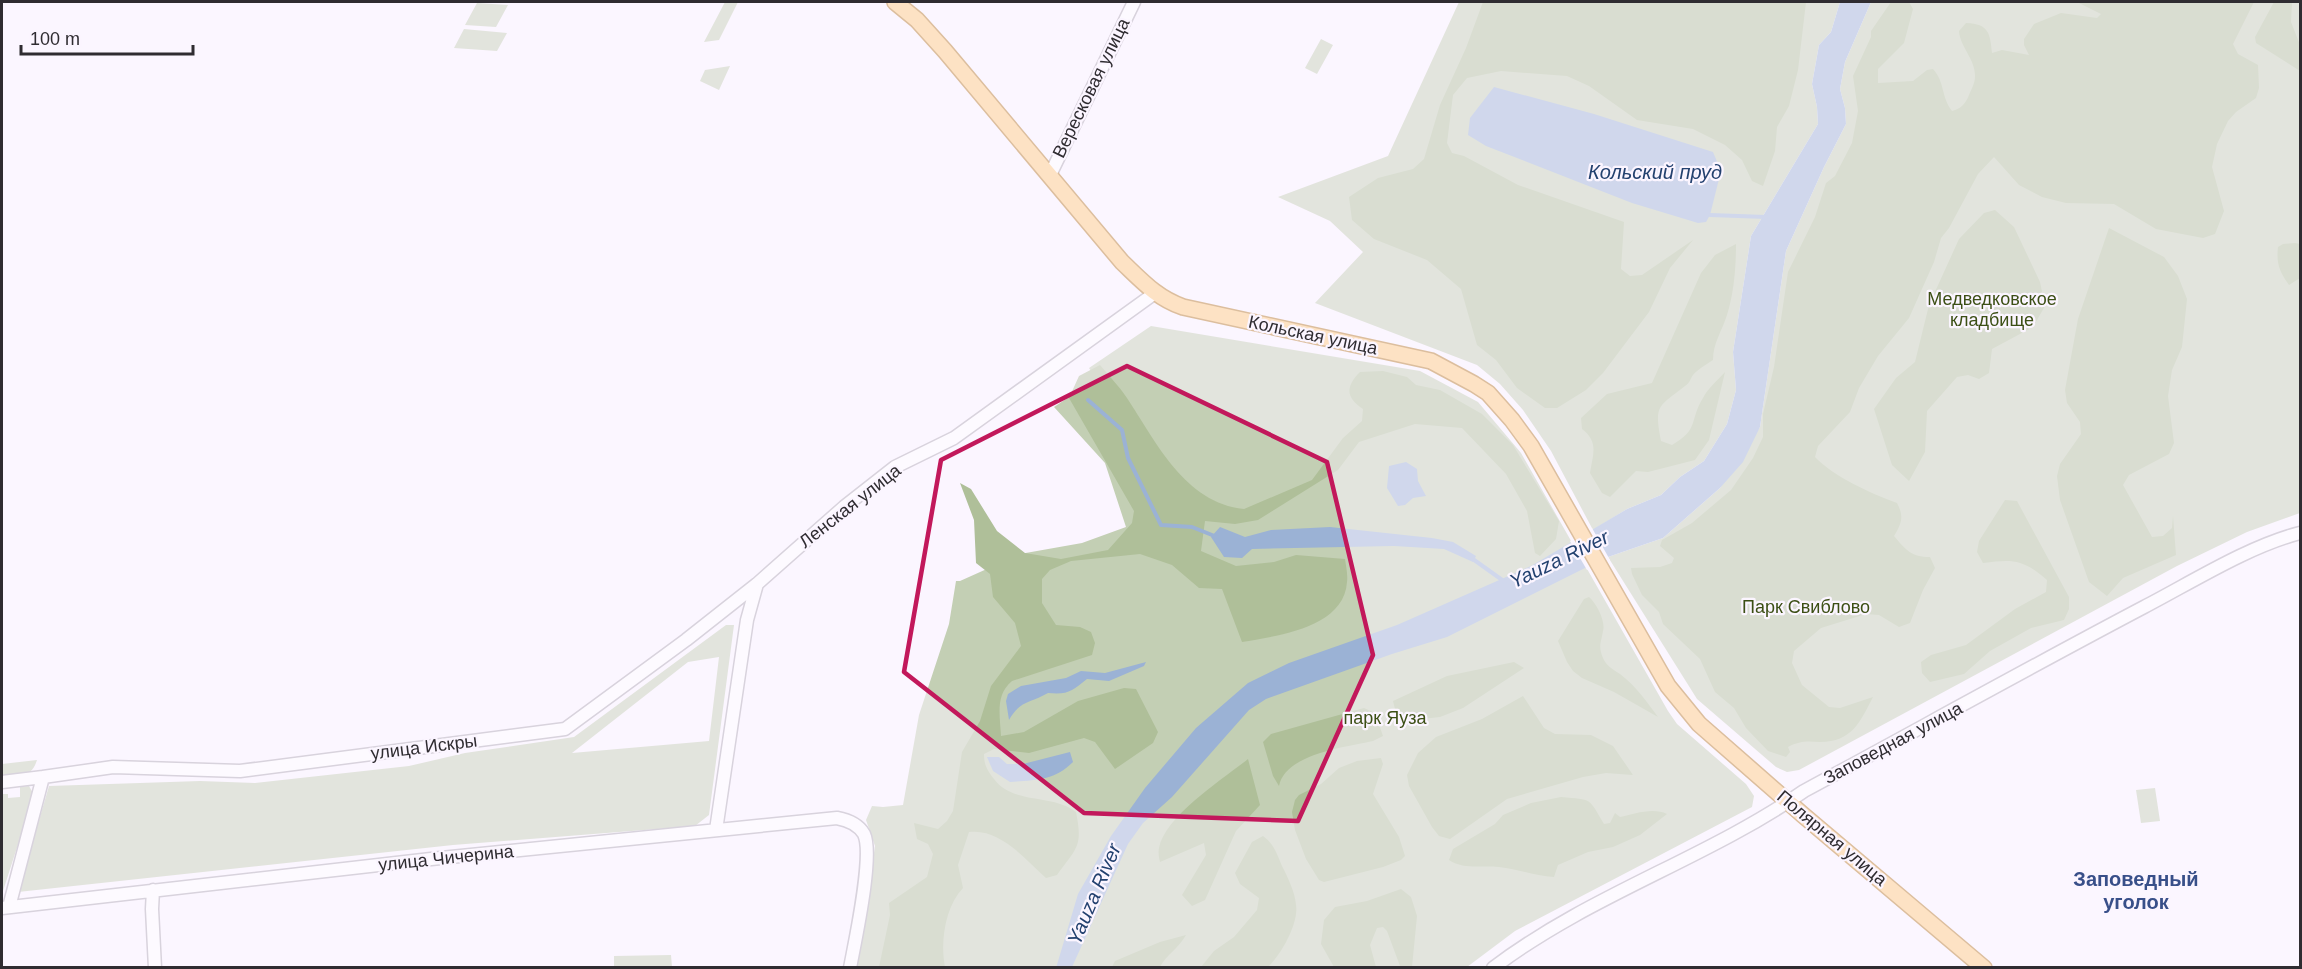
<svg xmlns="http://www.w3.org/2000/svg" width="2302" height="969" font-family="Helvetica,sans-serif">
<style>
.green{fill:#c3cfb4;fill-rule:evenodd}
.forest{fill:#afbf99}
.water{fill:#9bb2d5}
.pier{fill:#fbf5ff}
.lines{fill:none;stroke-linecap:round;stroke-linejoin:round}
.stream{stroke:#9bb2d5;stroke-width:4}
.minor-casing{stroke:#aea8b3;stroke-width:15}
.major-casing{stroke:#b57b29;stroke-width:18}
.minor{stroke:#fff;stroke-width:12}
.major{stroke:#fec97c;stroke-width:15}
.marked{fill:none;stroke:#c2185b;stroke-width:4.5;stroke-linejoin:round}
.labels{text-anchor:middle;stroke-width:4.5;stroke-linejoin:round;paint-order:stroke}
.street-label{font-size:18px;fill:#2f2c31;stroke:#fbf5ff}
.park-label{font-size:18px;fill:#3c4f15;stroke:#fbf5ff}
.water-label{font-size:20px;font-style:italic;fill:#23416f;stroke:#fbf5ff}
.neighbourhood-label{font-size:20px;font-weight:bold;fill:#384f89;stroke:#fbf5ff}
</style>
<rect width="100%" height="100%" fill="#fbf5ff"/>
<path class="green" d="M725,2H738L719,40L704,42Z
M1459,2H1840L1831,32L1819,45L1812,84L1817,107L1818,124L1751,236L1733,352L1736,390L1727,424L1704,461L1680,477L1661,495L1627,509L1593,530L1551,451L1523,410L1500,384L1477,365L1315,303L1363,252L1330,221L1278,197L1388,156Z
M1871,2H2300V513L2247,532L2177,566L1799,770L1787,772L1776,767L1697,699L1608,557L1663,538L1720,488L1760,427L1786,251L1824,167L1846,124L1845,108L1840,89L1845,62Z
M477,3L508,5L496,27L465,25Z
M464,29L507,33L497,51L454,48Z
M1321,39L1333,45L1317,74L1305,68Z
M730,66L719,90L700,81L705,70Z
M1151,326L1420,371L1478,402L1521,453L1668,711L1677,724L1746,784L1754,796L1752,807L1515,931L1467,967L857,968L875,846L866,820L872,806L883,807L903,805L919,715L949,624L956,581H960L1020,554L1082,543L1126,527L1105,463L1054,407L1096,379L1089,368Z
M726,625H734L709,815L695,826L453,845L18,892L49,786L200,781L255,783L409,766L465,753L574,737ZM719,657L709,741L572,753L688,662Z
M37,760C31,779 19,776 2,779V764Z
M29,786L34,795L2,894V794H8V798L20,797V787Z
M2155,788L2160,821L2141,823L2136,790Z
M671,955L672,967H614V956Z"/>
<path class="forest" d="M1483,2H1806L1798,70L1789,106L1777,127L1775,151L1763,186L1752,181L1742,160L1725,145L1693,129L1637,120L1589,86L1567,76L1501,71L1467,78L1453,95L1447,143L1452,153L1464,156L1518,185L1624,222L1621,269L1630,276L1642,275L1693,240L1670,268L1649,312L1603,373L1586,390L1557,408H1545L1517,388L1496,360L1477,345L1461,289L1427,260L1374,239L1352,220L1349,197L1378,178L1413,169L1424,159L1440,105L1466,48Z
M1891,2H1909L1913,9L1904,43L1878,69V83L1913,81L1927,70L1933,69C1945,82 1941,97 1952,111C1961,109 1966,103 1969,95C1971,90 1975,83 1975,77C1976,60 1960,47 1959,31L1966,23C1989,24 1990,33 1992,53L2002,50L2029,55L2024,45V39L2034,24L2061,13L2097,18L2101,14L2077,2H2254L2233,44L2238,54L2258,65L2259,88L2256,98L2236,112L2228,121L2217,144L2212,167L2224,211L2215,234L2203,238L2156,229L2114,204L2066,203L2042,197L2019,185L1994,157L1978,174L1949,228L1941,238L1934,262L1909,318L1878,356L1859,388L1850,412L1818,446L1815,457C1834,477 1870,493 1897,503C1904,516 1902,523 1894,536C1906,550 1911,557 1930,557L1935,568L1923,590L1910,623L1899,627L1879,615L1866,614L1821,628L1794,651L1792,663L1802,685L1829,707L1840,708L1873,697C1860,722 1852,742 1820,742C1807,741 1799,741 1788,747L1790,752L1786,757L1768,751L1746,728L1734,708L1715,692L1700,659L1663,624L1659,612L1642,595L1632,574L1631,568L1660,567L1672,563L1674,558L1660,546L1662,540L1692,523L1731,490L1753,458L1763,437V414L1774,367L1788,272L1815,217L1826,183L1835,176L1852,143L1858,111L1853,76L1871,37V31Z
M2274,2H2292L2291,22L2300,45V71L2256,43L2255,37Z
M1995,210L2014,227L2040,282L2045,306L2033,327L1992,349L1989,373L1979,379L1968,375L1957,377L1927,411L1925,452L1909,481L1892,465L1874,409L1896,378L1915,362L1929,305L1959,239L1984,213Z
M2109,228L2164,257L2178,276L2187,299L2182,347L2172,370L2168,396L2174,443L2169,454L2129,475L2123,485L2152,537L2163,536L2172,528L2173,516L2176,555L2123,578L2107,596L2089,582L2060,500L2057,476L2060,464L2081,434L2080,422L2067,403L2065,390L2078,319Z
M2295,243L2300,244V278L2289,285C2280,272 2276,264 2278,247L2283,244Z
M1736,244C1736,267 1734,293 1727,315C1722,331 1713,343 1713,360C1707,364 1698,369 1693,375C1690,379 1690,383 1685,386C1658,407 1654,405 1661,441L1672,445C1700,429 1689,420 1703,398C1708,388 1718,380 1725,372L1709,440L1695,460L1648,472L1636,471L1610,497L1602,493L1590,473C1593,454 1599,442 1582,429L1581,418L1607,394L1652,383L1701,273L1715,255Z
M1100,365C1109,376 1119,386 1127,398C1156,442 1185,503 1244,509L1312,480L1343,438L1362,421L1363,409C1346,398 1345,387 1360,372L1383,371L1407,377L1416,385L1440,390L1482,414L1513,445L1559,521L1556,539L1540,556L1535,553L1527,511L1506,474L1462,428L1415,424L1359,442L1338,470L1258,520L1235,524L1205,521L1201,551L1236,566L1274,562L1296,555L1345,559C1346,566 1348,575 1347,582C1344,628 1277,636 1242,642L1222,589L1199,588L1172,565L1140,554L1071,561L1050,570L1042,579V603L1056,625L1080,627L1091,632L1095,643L1092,655L1012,681C995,695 1000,715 1001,736L1024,732L1078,701L1124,688L1136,689L1158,732L1153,743L1115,769L1095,742L1084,738L1029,753L994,749L984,754C984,765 987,770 994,779C1013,805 1052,793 1076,812C1083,847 1077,847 1057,875L1046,878C1025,859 1000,828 969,832L958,865L963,888C945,907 940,942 945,967H879L890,915L889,903L927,877L933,854L928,844L917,839L914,823L938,829L947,821L953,811L962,752L980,721L991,686L1021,646L1015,623L993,597L990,574L976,563L974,520L960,483L971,489L997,531L1025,553L1061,559L1108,550L1132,523L1134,511L1069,398L1079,376Z
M2005,500L2017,501L2069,597V609L2064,620L2031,628L1990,651L1964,674L1930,682L1922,673L1921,662L1931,655L1966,645L2015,609L2046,592L2047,580C2023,559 2013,559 1983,563L1977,552L1979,541Z
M1589,597C1596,603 1606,621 1603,631C1601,643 1598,646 1603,658C1606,666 1614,670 1620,674C1636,686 1646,701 1658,717L1614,692L1582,678L1573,671L1567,662L1558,641L1584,599Z
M1514,662L1524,668L1463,708L1440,717L1404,721L1396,713L1393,701L1447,676Z
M1523,696L1544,728L1555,734L1591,735L1613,746L1633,775L1606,773L1583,777L1507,799L1450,839L1439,836L1432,827L1409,786L1407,775L1418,753L1436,737L1482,719Z
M1364,708L1375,713L1383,736L1373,741C1346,747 1285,754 1279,786L1273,776L1263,742L1271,734Z
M1381,758L1383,764L1373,794L1399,837L1405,856L1401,860L1383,867L1324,882L1319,880L1306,859L1295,830L1292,812L1295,800L1299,795L1321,784L1339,768L1357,761Z
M1248,759L1260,805L1236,831L1205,900L1192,906L1182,895L1206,855L1204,843L1160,862C1159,858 1158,853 1159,848C1165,816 1223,779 1248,759Z
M1561,797C1593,800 1588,797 1604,824L1610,823L1615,813L1620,817C1634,814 1653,807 1667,814L1640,835L1613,847L1588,852L1558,865L1554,877C1535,876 1518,869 1499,867C1481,865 1464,870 1449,860L1453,849L1495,824L1503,815L1531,803Z
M1263,836C1274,844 1277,854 1282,866C1288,878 1295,892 1296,905C1299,923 1281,955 1268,967H1201L1214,951L1234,937L1257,910L1259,898L1240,884L1235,873L1252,842Z
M1401,889L1411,897L1417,916L1412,967L1400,966L1387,931L1383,927L1377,928L1370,945L1376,967H1334L1321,944L1324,920L1335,907L1367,901Z
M1186,935C1179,948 1166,955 1160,967H1112L1115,961L1160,942Z"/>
<path class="water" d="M1840,2H1871L1845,62L1840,89L1845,108L1846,124L1824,167L1786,251L1760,427L1743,462L1720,488L1663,538L1608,557L1585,568L1447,637L1392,654L1266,699L1249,710L1172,797L1143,823L1128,844L1072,967L1056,968L1078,894L1111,836L1145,788L1196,728L1248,683L1289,663L1397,625L1531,566L1627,509L1661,495L1680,477L1704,461L1727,424L1736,390L1733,352L1751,236L1818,124L1817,107L1812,84L1819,45L1831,32Z
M1494,87L1594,114L1713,152L1721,171L1710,215L1706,222L1698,223L1632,203L1486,146L1468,135L1470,118Z
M1406,462L1417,469L1418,481L1426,496L1413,498L1405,505L1398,506L1387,488L1389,466Z
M1220,527L1245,537L1271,530L1330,527L1432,538L1453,542L1476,556L1473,562L1444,549L1394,546L1252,549L1242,558L1224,557L1211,537Z
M1146,662L1144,666L1109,681L1087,679C1072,691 1068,695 1048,693C1031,703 1020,700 1009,720L1006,701L1008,694L1021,686L1066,678L1081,671L1105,673Z
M1070,752L1073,762C1054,781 1035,780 1010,782L993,771L987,757H999L1007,764H1023Z"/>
<path class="pier" d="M1592,528L1610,560L1587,570L1570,541Z"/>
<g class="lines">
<path class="stream" d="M1710,215L1766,217
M1088,400L1122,430L1128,458L1161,525L1192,527L1217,537
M1470,557L1505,582"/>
<g class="minor-casing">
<path id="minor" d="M1050,175L1134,2
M43,777L113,767L240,771L565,729L686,640L757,584L844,507L895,467L954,438L1155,293
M2,782L43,777L9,907
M716,830L747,620L757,584
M153,890L152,909L155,968
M2,908L431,859L837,818C848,820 858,824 864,834C874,855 855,941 850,968
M1493,968C1589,895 1706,859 1804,791C1917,730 2030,667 2144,607C2192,582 2249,546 2300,533"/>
</g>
<g class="major-casing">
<path id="major" d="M895,2L917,20L945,51L1122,262C1142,281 1157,298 1183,307L1431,361L1474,384L1488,393L1512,420L1531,446L1668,686L1699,724L1803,815L1984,968"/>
</g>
<use href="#minor" class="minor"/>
<use href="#major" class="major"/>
</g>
<path d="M0 0H2302V969H0ZM1127,366L1327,462L1373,655L1298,821L1084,813L904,672L941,460Z" fill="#fbf5ff" fill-opacity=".55" fill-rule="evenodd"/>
<path class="marked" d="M1127,366L1327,462L1373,655L1298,821L1084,813L904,672L941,460Z"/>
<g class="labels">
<g class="street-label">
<text transform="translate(1091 88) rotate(-64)" y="6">Вересковая улица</text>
<text transform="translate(1313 335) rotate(12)" y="6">Кольская улица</text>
<text transform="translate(850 506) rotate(-38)" y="6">Ленская улица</text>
<text transform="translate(1893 743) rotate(-28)" y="6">Заповедная улица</text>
<text transform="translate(424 747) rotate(-7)" y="6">улица Искры</text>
<text transform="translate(1832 838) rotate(40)" y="6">Полярная улица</text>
<text transform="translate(446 858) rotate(-6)" y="6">улица Чичерина</text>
</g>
<g class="park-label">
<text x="1992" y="305">Медведковское<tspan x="1992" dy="21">кладбище</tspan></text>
<text x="1806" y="613">Парк Свиблово</text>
<text x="1385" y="724">парк Яуза</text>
</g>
<g class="water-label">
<text x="1655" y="179">Кольский пруд</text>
<text transform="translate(1559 559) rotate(-26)" y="7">Yauza River</text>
<text transform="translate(1094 894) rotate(-67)" y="7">Yauza River</text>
</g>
<g class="neighbourhood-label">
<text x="2136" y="886">Заповедный<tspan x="2136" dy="23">уголок</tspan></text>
</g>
</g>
<rect width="2302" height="969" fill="none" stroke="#2f2c31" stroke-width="6"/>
<path d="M21 45v9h172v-9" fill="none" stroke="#2f2c31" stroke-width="3"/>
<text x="30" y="45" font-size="18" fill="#2f2c31" stroke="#fbf5ff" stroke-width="4.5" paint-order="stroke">100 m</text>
</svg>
